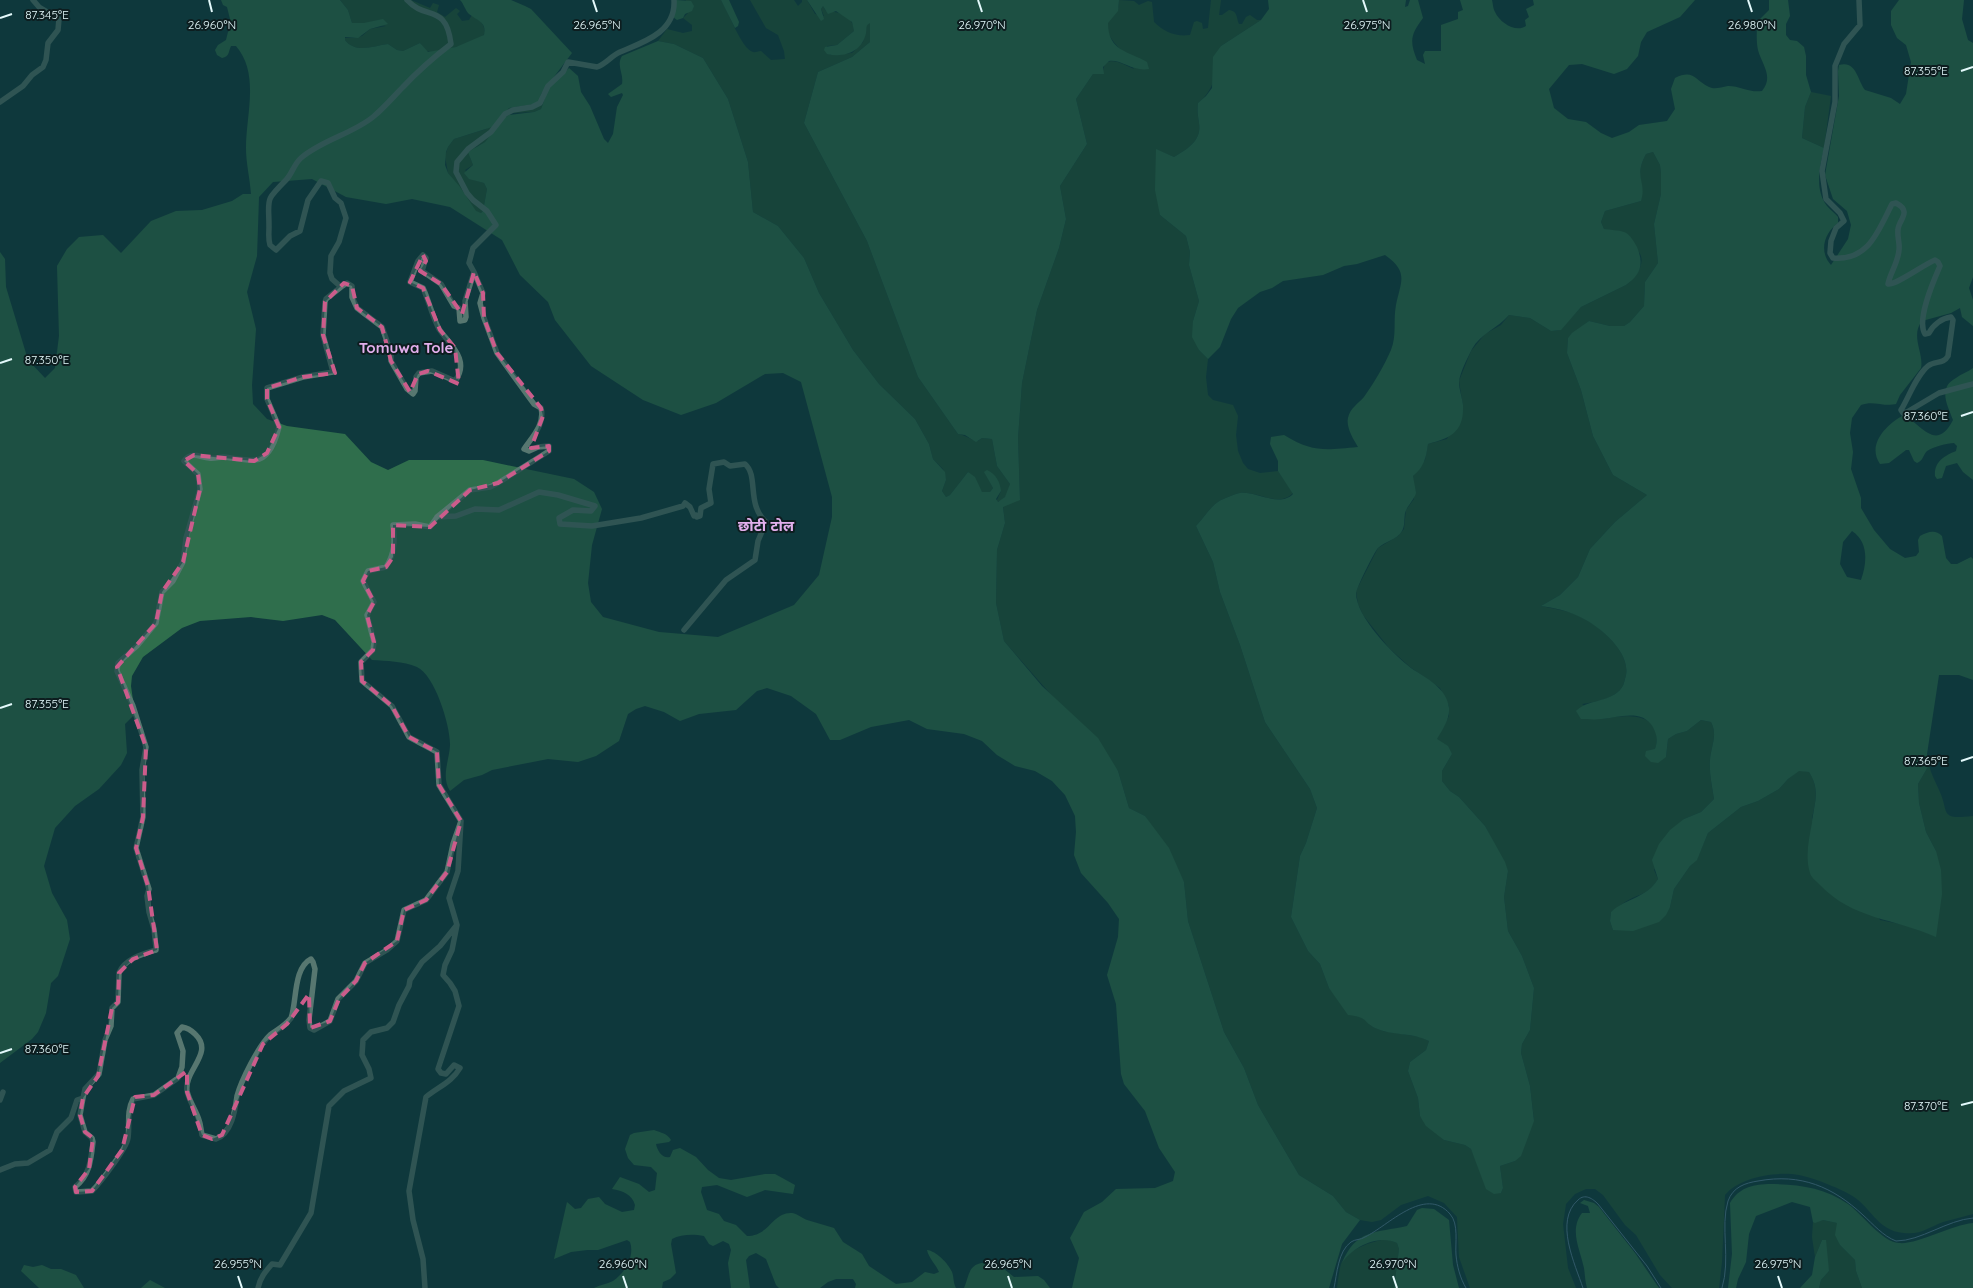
<svg xmlns="http://www.w3.org/2000/svg" width="1973" height="1288" font-family="Quicksand,'Noto Sans Devanagari',sans-serif">
<style>
.green{fill:#235339}
.forest{fill:#2f6e4c;fill-rule:evenodd}
.lines{fill:none;stroke-linecap:round;stroke-linejoin:round}
.stream{stroke:#5a7f9d;stroke-width:1}
.minor{stroke:#577770;stroke-width:5.5}
.marked{fill:none;stroke:#cc5c8b;stroke-width:4;stroke-dasharray:10 6;stroke-linejoin:round}
.ticks{fill:none;stroke:#e3f9fb;stroke-width:2}
.labels{text-anchor:middle;stroke-width:4;stroke-linejoin:round;paint-order:stroke}
.quarter-label{font-size:15px;font-weight:bold;fill:#e2afec;stroke:#0d1d1f}
.ticks-label{font-size:12px;text-anchor:middle;fill:#e3f9fb;stroke:#0d1d1f;stroke-width:4;stroke-linejoin:round;paint-order:stroke}
</style>
<rect width="100%" height="100%" fill="#0f393d"/>
<path class="green" d="M340,0H411L430,8L433,3L439,5L437,12L445,17L456,8L460,11L457,14L462,21L469,20L472,15C480,20 484,23 485,33C479,44 444,50 431,52L426,51L420,43L403,51L397,50L388,44C373,46 356,54 345,40V38H354L362,36L370,29L386,26L369,23H352L348,10Z
M686,0H721C728,10 741,49 753,52C755,53 758,51 761,51L771,60L785,59L784,51L778,35L766,28L750,0H794L798,6L802,2V0H807L815,14L824,16L821,9L823,6L826,11C839,11 854,17 854,31L837,45L827,46L830,55L852,53L863,42L866,26L870,22V42L852,57L818,72L804,123L867,241L918,377L958,434C966,435 970,440 978,441L982,438L992,439L997,466L1010,484L1007,495L1001,501L996,502L1001,491L985,473L993,488L990,492H982L968,472L950,495L946,497L942,491L946,480L943,469L933,459L929,444L915,419L879,384L853,350L819,293L804,258L778,226L753,212L748,162L728,99L703,58L674,44L658,41L667,29L683,33L692,31V25L683,18L688,13Z
M1119,0L1134,1L1139,5L1148,1L1152,2L1154,22C1164,32 1176,37 1190,35L1194,22L1197,21L1202,23L1203,29L1208,28L1211,0H1221L1219,15H1222L1229,10C1238,11 1236,18 1239,24H1242L1246,17L1250,15L1257,20H1261L1221,46C1216,68 1217,88 1198,103C1197,111 1198,116 1199,123C1202,141 1187,149 1174,157L1157,150L1160,215L1186,236L1190,252L1189,265L1199,301L1193,321L1199,350L1208,359L1206,377L1208,395L1213,400L1233,405L1238,416L1236,435L1238,451L1243,463L1248,469L1260,473L1278,471L1293,493C1279,508 1258,491 1240,493C1234,494 1226,498 1221,500C1211,505 1204,518 1196,526L1213,562L1220,592L1240,645L1265,722L1310,789L1317,808L1306,843L1300,856L1291,917L1308,951L1320,964L1329,988L1373,1027L1383,1031L1421,1037L1429,1041L1426,1050L1410,1062L1408,1071L1418,1098L1420,1116L1444,1140L1465,1145L1471,1149L1479,1166L1501,1193L1503,1188L1500,1166L1515,1161L1534,1120L1530,1086L1521,1053L1522,1044L1530,1030L1534,988L1522,956L1508,931L1504,897L1508,871L1485,826L1459,797L1450,791L1442,781V771L1452,754L1436,740L1449,716V706L1440,688L1410,667L1389,648L1363,615L1358,604L1356,591L1378,548L1398,536L1404,529L1406,510L1414,499L1413,476L1425,460L1428,444L1447,439L1463,406L1459,381L1471,351L1485,334L1501,325L1509,315L1530,318L1551,331L1560,330L1581,307L1626,285C1635,278 1648,262 1638,251C1635,247 1629,244 1625,241C1618,235 1612,231 1604,229L1601,222L1605,211L1641,201C1643,180 1635,174 1646,154L1653,152L1660,165L1661,173V194L1654,224L1658,263L1645,282L1644,306L1630,322L1624,326H1610L1589,321L1568,338L1567,353L1581,390L1593,436L1613,475L1647,495L1615,522L1590,549L1578,577L1560,595L1541,606C1554,609 1567,610 1579,616C1599,625 1634,654 1625,679C1624,682 1623,687 1621,689C1611,700 1595,702 1582,704L1603,719C1627,714 1666,712 1655,750L1666,757L1668,739L1676,734L1687,731L1701,720L1711,722C1718,735 1711,746 1710,760C1709,773 1712,787 1714,799L1701,812L1684,819L1654,870L1658,879C1648,896 1639,893 1625,902C1620,905 1616,909 1611,912L1610,921L1613,930L1670,907L1674,889L1690,866L1697,859L1708,833L1741,807L1758,801L1779,789L1788,779L1799,770L1809,772C1819,787 1816,801 1812,818L1880,920L1915,927L1935,936L1936,851L1926,832L1919,803L1918,784L1929,765C1931,774 1935,781 1939,790C1950,813 1938,820 1973,816V1214C1963,1217 1953,1219 1943,1222C1929,1227 1921,1235 1904,1233C1876,1231 1871,1205 1849,1194C1839,1188 1811,1177 1799,1175C1777,1171 1739,1177 1725,1195L1722,1262L1719,1288H1672L1660,1275L1636,1235L1625,1225L1603,1195L1595,1189H1586L1575,1194L1566,1204L1563,1224L1568,1268L1576,1288H1470L1459,1257L1457,1217L1444,1203L1428,1196L1401,1205L1381,1220L1372,1222L1360,1220L1346,1212L1333,1196L1299,1175L1258,1105L1244,1068L1224,1032L1188,921L1184,882L1145,816L1129,808L1118,771L1004,641L996,603L997,550L1005,523L1003,506L1020,499L1018,438L1022,383L1037,310L1059,248L1066,219L1060,186L1087,144L1076,99L1093,74L1103,71L1105,63C1115,58 1124,65 1134,69C1131,64 1129,59 1125,55C1120,48 1101,32 1109,20C1116,10 1118,16 1119,0Z
M552,78L541,109L534,112L512,113L485,142L476,147L470,157L473,165L465,170L474,180L484,183L487,189L483,211L481,213L476,212L448,173L445,156L448,147L454,139L486,129L509,108L530,104L540,100L541,94Z
M1811,92L1831,96L1824,148L1802,138L1805,107Z
M1823,1220L1837,1223L1840,1245L1855,1260L1856,1271L1862,1288H1819L1821,1280L1829,1271L1822,1240L1815,1257L1812,1237L1813,1222Z
M1387,1239L1397,1243L1399,1249L1394,1288H1337C1338,1280 1339,1271 1341,1264C1347,1249 1373,1241 1387,1239Z"/>
<path class="forest" d="M221,0H340L348,10L352,23H364L383,19L388,24L370,29L358,38L345,37V40C356,54 373,46 388,44L397,50L403,51L420,43L428,52L456,47L484,35C487,22 478,21 469,14C465,10 464,4 460,0H511L525,6L531,9L572,53L541,94L540,100L534,104L509,108L492,127L454,139L448,147L446,152L445,165L448,173L460,187L476,211L481,213L483,211L487,189L484,183L469,179L464,173L473,165L468,152L485,142L504,118L509,115L534,112L541,109L549,87L569,68L578,76L581,92L590,106L604,139L608,143L613,134L617,107L623,95L622,93L611,97L608,94L622,84C624,73 616,66 622,56L658,41L674,44L703,58L728,99L748,162L753,212L778,226L804,258L819,293L853,350L879,384L915,419L929,444L933,459L945,472L946,480L942,491L946,497L950,495L968,472L975,477L982,492H990L993,488L984,472L987,470C996,474 1000,482 1001,491L996,499L998,502L1005,497L1010,484L997,466L992,439L982,438L976,442L965,435L958,434L918,377L867,241L804,123L818,72L852,57L870,42V23C865,26 867,27 866,33C862,52 844,58 827,54L824,50L825,47L837,45L854,31L852,22L836,11L828,14L823,6L821,9L824,19L821,21L807,0H1119L1118,11L1108,23C1108,51 1128,51 1147,62L1149,69C1133,72 1121,59 1109,61L1103,67L1104,74H1093L1076,99L1087,144L1060,186L1066,219L1059,248L1037,310L1022,383L1018,438L1020,500L1003,507L1005,523L997,550L996,603L1004,641L1042,686L1098,738L1118,771L1129,808L1145,816L1169,848L1184,882L1188,921L1224,1032L1244,1068L1258,1105L1299,1175L1333,1196L1346,1212L1360,1220L1342,1244L1329,1288H1072L1079,1258L1070,1238L1084,1212L1102,1202L1116,1189L1155,1188L1173,1181L1175,1172L1159,1148L1145,1111L1124,1084L1121,1074L1116,1004L1107,975L1118,937L1119,919L1108,903L1081,873L1074,855L1076,832L1075,816L1065,795L1052,781L1035,771L1015,766L997,755L982,741L964,734L927,729L909,720L871,727L840,740H830L816,714L791,696L767,688L757,691L736,710L699,714L680,721L664,712L645,706L636,709L628,714L619,741L596,756L578,762L548,759L492,770L482,775L464,780L450,791C441,777 449,761 450,746C451,727 435,675 417,667C403,661 387,661 372,660L335,620L322,615L283,621L251,617L200,621L182,628L143,657L132,676L131,686L135,714L125,724L127,753L121,765L99,789L75,806L55,828L44,866L52,893L67,920L70,939L58,976L51,983L46,1013L38,1032L32,1039L0,1063V252L5,259L6,287L28,360L45,378L55,368L59,336L57,266L67,249L79,237L103,235L121,253L151,221L176,211L202,210L232,201L243,194H251C250,179 246,163 246,148C246,114 260,74 236,46H231C228,52 230,56 222,58L217,55L215,50L218,45L226,40L228,32L232,27L227,7L223,5ZM312,179L346,197L386,204L412,199L450,207L502,240L520,275L548,302L555,320L591,366L643,400L681,415L716,403L765,374L783,373L801,382L832,497V517L819,575L794,605L718,637L659,632L603,617L591,602L588,583L592,545L602,509L594,492L574,479L483,460H409L388,470L371,462L345,434L287,426L267,419L253,404L252,385L256,329L247,292L257,256L259,197L273,182Z
M676,0L691,1L694,6L692,11L685,14L683,18L677,20L673,17Z
M721,0H729L739,22L738,26L735,28Z
M1268,0H1406L1405,7L1408,6L1410,0H1418L1423,18C1411,34 1409,41 1417,60L1425,64L1423,55L1425,51H1441V25L1458,19V12L1463,10L1460,0H1492C1493,4 1493,9 1495,12C1500,23 1516,33 1526,26L1525,20L1529,17L1526,9L1534,5L1533,0H1695L1680,17L1647,32L1641,42L1638,56L1627,69L1614,74L1582,64L1569,65L1549,89L1554,108L1568,119L1586,122L1601,133L1612,138L1629,132L1639,125L1667,121L1675,109L1671,89L1675,78C1694,69 1694,80 1709,87C1715,90 1721,87 1728,86C1740,86 1750,93 1762,91C1774,76 1762,65 1758,50C1756,41 1757,31 1757,22L1769,10V0H1788L1790,16L1786,24V35L1790,40L1797,41L1804,47L1806,56V75L1811,92L1805,107L1802,138L1824,148C1820,166 1814,189 1827,206C1830,210 1835,213 1838,217V223C1825,232 1818,251 1831,265L1848,239L1851,225L1847,211L1833,199L1825,175L1839,96L1838,71L1839,65C1856,60 1857,79 1865,90L1891,98L1900,104L1906,94L1911,62L1906,45L1897,38L1891,25V11L1899,0H1964L1962,19L1968,40L1973,43V277L1969,288L1973,300V326L1962,317L1960,308L1951,313L1922,321C1910,336 1924,353 1921,368L1900,395L1896,404C1884,407 1873,400 1861,405L1852,418L1850,433L1853,452L1851,469L1861,498V508L1874,530L1890,549L1905,558L1916,556L1919,552L1918,540L1920,536C1928,532 1935,529 1942,536L1946,558L1951,564H1957L1971,557L1973,559V680L1959,675H1939L1927,754L1929,765L1918,784L1919,803L1926,832L1936,851L1941,870L1942,894L1936,937C1894,918 1853,920 1819,884C1816,881 1811,877 1810,873C1805,857 1809,839 1812,823C1814,803 1821,791 1809,772L1799,771L1788,779L1779,789L1758,801L1741,807L1708,833L1697,860L1690,866L1674,889L1670,907L1666,915L1659,922L1633,931L1613,930L1610,921L1611,912C1626,898 1647,898 1658,879L1652,860L1659,844L1670,830L1684,819L1701,812L1714,799C1712,786 1709,773 1710,760C1711,746 1718,735 1711,722L1701,720L1687,731L1676,734L1668,739L1666,757L1658,763L1651,762L1645,756L1646,751L1655,749C1658,740 1657,735 1653,727C1642,708 1617,718 1601,719C1594,720 1587,719 1581,719L1576,711C1588,699 1607,703 1620,690C1623,687 1624,683 1625,679C1634,654 1599,625 1578,616C1566,610 1554,608 1541,606L1560,595L1578,577L1590,549L1615,522L1647,495L1613,475L1593,436L1581,390L1567,353L1568,338L1572,333L1589,321L1610,326H1624L1630,322L1644,306L1645,282L1658,263L1654,224L1661,194V173L1660,165L1653,152L1646,154C1633,178 1647,181 1641,201L1605,211L1601,222L1604,229C1610,230 1618,230 1624,232C1630,234 1634,242 1637,247C1644,264 1641,274 1626,285L1581,307L1561,330L1551,331L1530,318L1509,315C1498,328 1480,334 1472,349C1468,357 1460,372 1459,382C1459,389 1462,397 1463,405C1464,432 1451,438 1428,444C1426,458 1424,467 1413,476L1416,493C1414,500 1407,506 1405,513C1404,519 1405,526 1402,531C1397,540 1385,541 1378,548C1374,552 1356,589 1356,593C1356,617 1393,654 1411,668C1426,678 1447,688 1449,708C1450,719 1442,730 1437,739L1448,746L1452,754L1442,771V781L1450,791L1459,797L1485,826L1505,862L1508,871L1504,897L1508,931L1522,956L1534,988L1530,1030L1522,1044L1521,1053L1530,1086L1534,1121L1521,1156L1515,1161L1500,1166L1503,1188L1501,1193L1494,1194L1486,1189L1471,1149L1465,1145L1444,1140L1426,1126L1420,1116L1418,1098L1408,1071L1410,1062L1426,1050L1429,1041C1412,1032 1392,1036 1375,1028C1362,1021 1368,1017 1348,1015L1329,988L1320,964L1308,951L1291,917L1300,856L1306,843L1317,808L1310,789L1265,722L1240,645L1220,592L1213,562L1196,526C1204,518 1211,505 1221,500C1226,498 1234,494 1240,493C1257,491 1279,508 1293,494L1278,471V461L1270,444L1271,437L1284,435C1313,453 1326,450 1358,447C1353,439 1346,427 1348,418C1350,408 1358,404 1364,397C1374,383 1384,366 1391,350C1397,335 1393,321 1396,305C1401,281 1409,272 1385,255L1357,264L1344,266L1323,275L1283,281L1272,288L1260,292L1238,308L1231,319L1220,347L1208,359L1199,350L1192,337L1193,321L1199,301L1189,265L1190,252L1186,236L1160,215L1155,190L1156,149L1174,157C1187,149 1202,141 1199,123C1198,115 1197,111 1198,103L1206,96L1212,88L1213,57L1221,46L1261,20L1269,9ZM1852,531C1869,542 1867,563 1861,580L1847,577L1840,564L1843,542Z
M1973,368V480L1963,472L1957,463L1946,466L1942,478L1937,479L1935,476C1934,462 1944,456 1956,451L1957,446L1954,443C1947,443 1933,447 1927,451C1923,455 1923,461 1917,463L1914,461L1909,450H1906L1889,463L1880,464C1867,445 1885,426 1902,416C1920,420 1935,455 1953,420C1948,406 1937,388 1956,378C1961,374 1968,372 1973,368Z
M654,1130C661,1133 667,1133 671,1140L669,1142L656,1144C657,1150 662,1159 670,1157L673,1150L680,1148L696,1157L708,1170L719,1178L731,1180L765,1174H775L795,1185L793,1194L765,1190L747,1197L717,1185L702,1187L701,1192L707,1210L719,1214L724,1221L736,1225L747,1236C770,1236 772,1212 792,1213C798,1214 802,1218 807,1220C816,1223 825,1225 834,1228L843,1242L862,1254L869,1266L896,1284L912,1282L925,1272L934,1274L939,1272C936,1264 929,1259 927,1250C936,1251 948,1263 952,1272C954,1277 953,1283 956,1288H855L856,1284L853,1279H836L828,1282L820,1288H779L776,1285L766,1259L756,1253L749,1256L746,1260L750,1288H731L728,1263L731,1250L729,1244L723,1241L713,1246L709,1244L704,1236C694,1234 681,1234 672,1239L671,1244L676,1273L670,1279L663,1282L662,1288H594C600,1285 607,1284 613,1281C625,1273 635,1256 630,1242L627,1240L598,1250H587L571,1252L554,1259L567,1202L575,1209L581,1208L588,1199L599,1197L605,1204L622,1212L634,1210L635,1205C632,1194 623,1191 612,1189L620,1177L639,1184L649,1192L655,1190L657,1173L651,1167L634,1165L628,1158L625,1149L630,1135L634,1133Z
M1768,1184C1797,1184 1824,1187 1848,1204C1862,1214 1882,1242 1899,1243C1917,1245 1951,1225 1973,1223V1288H1862L1856,1271L1855,1260L1840,1245L1835,1235L1837,1223L1823,1220L1815,1223L1813,1222L1810,1207L1792,1202L1756,1216L1749,1234L1746,1262L1738,1279L1736,1288H1728L1732,1254L1730,1203C1739,1188 1751,1185 1768,1184Z
M1584,1200L1594,1203L1599,1207L1635,1253L1659,1288H1587C1585,1281 1585,1274 1584,1268C1580,1249 1569,1230 1582,1213H1590L1588,1206L1580,1203Z
M1422,1208L1434,1209L1449,1220L1453,1265L1459,1288H1394L1399,1249L1397,1243C1379,1234 1352,1247 1342,1263C1356,1229 1376,1233 1407,1226L1417,1210Z
M1822,1240H1826L1829,1271L1821,1280L1819,1288H1800L1812,1275L1815,1257Z
M982,1263L1004,1269L1014,1277L1038,1276L1044,1280L1050,1288H964C969,1277 968,1265 982,1263Z
M24,1265L33,1267L42,1265L51,1269H61L76,1275L84,1288H39L21,1271Z
M150,1280L165,1288H141Z"/>
<g class="lines">
<path class="stream" d="M1334,1288C1337,1274 1338,1251 1351,1242C1355,1239 1361,1240 1365,1237C1388,1226 1425,1185 1450,1214C1459,1224 1455,1243 1456,1255C1457,1266 1460,1278 1466,1288
M1583,1288C1575,1264 1554,1221 1578,1200C1585,1193 1593,1199 1598,1204L1647,1266L1661,1288
M1722,1288C1731,1259 1720,1227 1728,1201C1733,1187 1745,1183 1758,1181C1801,1173 1833,1187 1863,1215C1873,1224 1883,1236 1896,1241C1921,1241 1947,1220 1973,1218"/>
<path class="minor" d="M407,0C426,21 446,3 451,44C434,57 418,71 403,87C393,97 385,107 373,117C352,134 322,140 301,158C294,164 292,174 286,180C264,202 269,198 269,227C269,234 268,238 270,245L276,250L290,236L300,231L308,200L321,181L328,183L335,198L341,203L346,218L339,242L331,256L330,273L332,279L341,287L347,283L352,286V297L357,308L382,327L391,353V361L407,389L413,394L415,391L416,377L419,373L432,371L455,381C471,360 449,344 439,329C432,316 429,301 423,288L410,282L418,261L423,255L426,258L422,271L441,284L454,306L459,308L460,321L465,320L466,317L465,301L474,272L483,293L480,303L484,318L497,353L528,396L534,404L541,408C545,424 533,436 524,449L529,451L538,447L549,446V451L498,483L490,487L470,490L437,517L456,516L475,509L499,510L539,492L558,495L595,506L591,511L573,510L559,518L560,524L592,526L641,518L683,506L685,503L690,507L694,516L696,515L697,517L700,516L701,508L711,503L709,489L713,464L724,462L730,466L745,464C759,476 746,504 766,522L758,541L755,560L726,580L684,630
M1859,0L1860,25L1844,44L1835,66V102L1822,171L1826,199L1840,213L1844,221L1836,228L1831,241L1830,253L1833,258C1869,261 1878,231 1892,204L1896,203C1913,212 1898,220 1898,230C1897,237 1900,243 1899,250C1898,263 1890,273 1888,284C1896,285 1923,265 1935,260L1938,262L1940,266C1934,280 1916,320 1925,334L1929,333C1933,325 1942,318 1951,317L1953,320L1948,356C1943,365 1935,360 1928,366C1916,376 1909,397 1901,410L1903,413L1907,412L1939,393L1973,384
M0,102L23,86L32,75L43,67L46,60L48,43L58,30L59,19L39,7L33,0
M474,272L469,263L473,248L496,225L487,211L473,200L467,193L456,172L457,162L468,149L491,132L505,114L513,110L532,107L540,103L548,86L563,72L568,62L597,67C606,64 611,56 620,52C644,42 676,32 674,0
M341,287L326,299L325,302L323,335L333,372L303,377L267,388V399L279,427C276,439 269,459 255,460C245,461 234,458 224,457C219,457 214,459 209,458C199,457 191,451 184,461L198,474L200,489L186,538L183,562L173,581L162,592L156,623L137,646L118,663L117,671L133,706L146,747L142,770L143,817L136,848L149,889L147,896L149,912L154,929L156,948V950C143,954 124,959 119,973L118,1002L112,1008L111,1026L105,1040L99,1074L85,1089L83,1098L80,1115L85,1132L92,1138L93,1142C91,1159 90,1176 75,1187L76,1192L92,1191C100,1183 127,1148 128,1138C130,1125 126,1112 133,1099L154,1095L178,1078L182,1067L183,1051L177,1033L182,1027C188,1028 191,1030 195,1034C215,1053 184,1070 187,1091C189,1101 196,1110 199,1120C201,1125 201,1130 202,1135L216,1139C232,1133 235,1110 237,1096C241,1081 259,1045 270,1035C278,1029 285,1026 291,1018C297,1002 293,968 311,959L313,962L315,969L309,1020L310,1028L314,1030L330,1021L338,999L356,981L365,963L387,950L397,941L404,910L426,900L447,872L453,844L461,821
M0,1100L3,1092
M0,1170L15,1164L28,1163L50,1150L57,1132L71,1118L77,1100L83,1098
M258,1288C260,1278 265,1272 272,1264L280,1265L311,1213L329,1106L344,1091L371,1078L369,1069L362,1055L363,1040L371,1032L387,1028L393,1022L399,1005L409,986L410,980L422,962L440,946L456,926
M425,1288L423,1259L413,1220L409,1191L426,1097C438,1087 452,1082 460,1068L454,1065L446,1074L441,1073L438,1069L459,1006L455,991L450,983L443,975L445,965L452,950L457,925L449,898L458,871L461,821L439,785L437,752L409,737L392,706L362,681L361,662L373,650L374,642L367,615L374,602L363,581L368,571L386,567C395,553 395,541 393,525L415,524L430,527L437,517"/>
</g>
<path d="M0 0H1973V1288H0ZM423,255L426,261L420,271L441,284L462,314L474,272L483,293L484,318L497,353L541,408L543,416L531,448L549,446V451L498,483L470,490L430,527L393,525V557L386,567L368,571L363,581L374,602L367,615L374,642L373,650L361,662L362,681L392,706L409,737L437,752L439,785L461,821L447,872L426,900L404,910L397,941L365,963L356,981L339,999L330,1021L310,1028L309,994L287,1024L263,1044L222,1135L212,1139L202,1135L187,1092V1071L154,1095L135,1097L122,1150L92,1191L76,1192L75,1187L89,1169L93,1138L85,1132L80,1115L83,1098L98,1076L112,1008L118,1002L119,973L133,959L157,950L148,886L136,848L143,817L146,747L117,667L156,623L162,592L183,562L200,489L198,474L184,461L194,455L254,461L267,453L279,427L267,399V388L303,377L335,373L323,335L325,302L344,283L352,286L357,308L382,327L391,361L410,392L418,374L428,371L459,384L455,348L440,330L423,288L410,282Z" fill="#0f393d" fill-opacity=".55" fill-rule="evenodd"/>
<path class="marked" d="M423,255L426,261L420,271L441,284L462,314L474,272L483,293L484,318L497,353L541,408L543,416L531,448L549,446V451L498,483L470,490L430,527L393,525V557L386,567L368,571L363,581L374,602L367,615L374,642L373,650L361,662L362,681L392,706L409,737L437,752L439,785L461,821L447,872L426,900L404,910L397,941L365,963L356,981L339,999L330,1021L310,1028L309,994L287,1024L263,1044L222,1135L212,1139L202,1135L187,1092V1071L154,1095L135,1097L122,1150L92,1191L76,1192L75,1187L89,1169L93,1138L85,1132L80,1115L83,1098L98,1076L112,1008L118,1002L119,973L133,959L157,950L148,886L136,848L143,817L146,747L117,667L156,623L162,592L183,562L200,489L198,474L184,461L194,455L254,461L267,453L279,427L267,399V388L303,377L335,373L323,335L325,302L344,283L352,286L357,308L382,327L391,361L410,392L418,374L428,371L459,384L455,348L440,330L423,288L410,282Z"/>
<path class="ticks" d="M209,0L212,12M593,0L597,12M978,0L982,12M1363,0L1367,12M1748,0L1752,12M0,18L12,14M1961,71L1973,67M0,363L12,359M1961,416L1973,412M0,708L12,704M1961,761L1973,757M0,1053L12,1049M1961,1105L1973,1102M238,1276L242,1288M623,1276L627,1288M1008,1276L1012,1288M1393,1276L1397,1288M1778,1276L1782,1288"/>
<g class="labels">
<g class="quarter-label">
<text x="406" y="353">Tomuwa Tole</text>
<text x="766" y="531">छोटी टोल</text>
</g>
</g>
<g class="ticks-label">
<text x="47" y="19">87.345°E</text>
<text x="212" y="29">26.960°N</text>
<text x="597" y="29">26.965°N</text>
<text x="982" y="29">26.970°N</text>
<text x="1367" y="29">26.975°N</text>
<text x="1752" y="29">26.980°N</text>
<text x="1926" y="75">87.355°E</text>
<text x="47" y="364">87.350°E</text>
<text x="1926" y="420">87.360°E</text>
<text x="47" y="708">87.355°E</text>
<text x="1926" y="765">87.365°E</text>
<text x="47" y="1053">87.360°E</text>
<text x="1926" y="1110">87.370°E</text>
<text x="238" y="1268">26.955°N</text>
<text x="623" y="1268">26.960°N</text>
<text x="1008" y="1268">26.965°N</text>
<text x="1393" y="1268">26.970°N</text>
<text x="1778" y="1268">26.975°N</text>
</g>
</svg>
